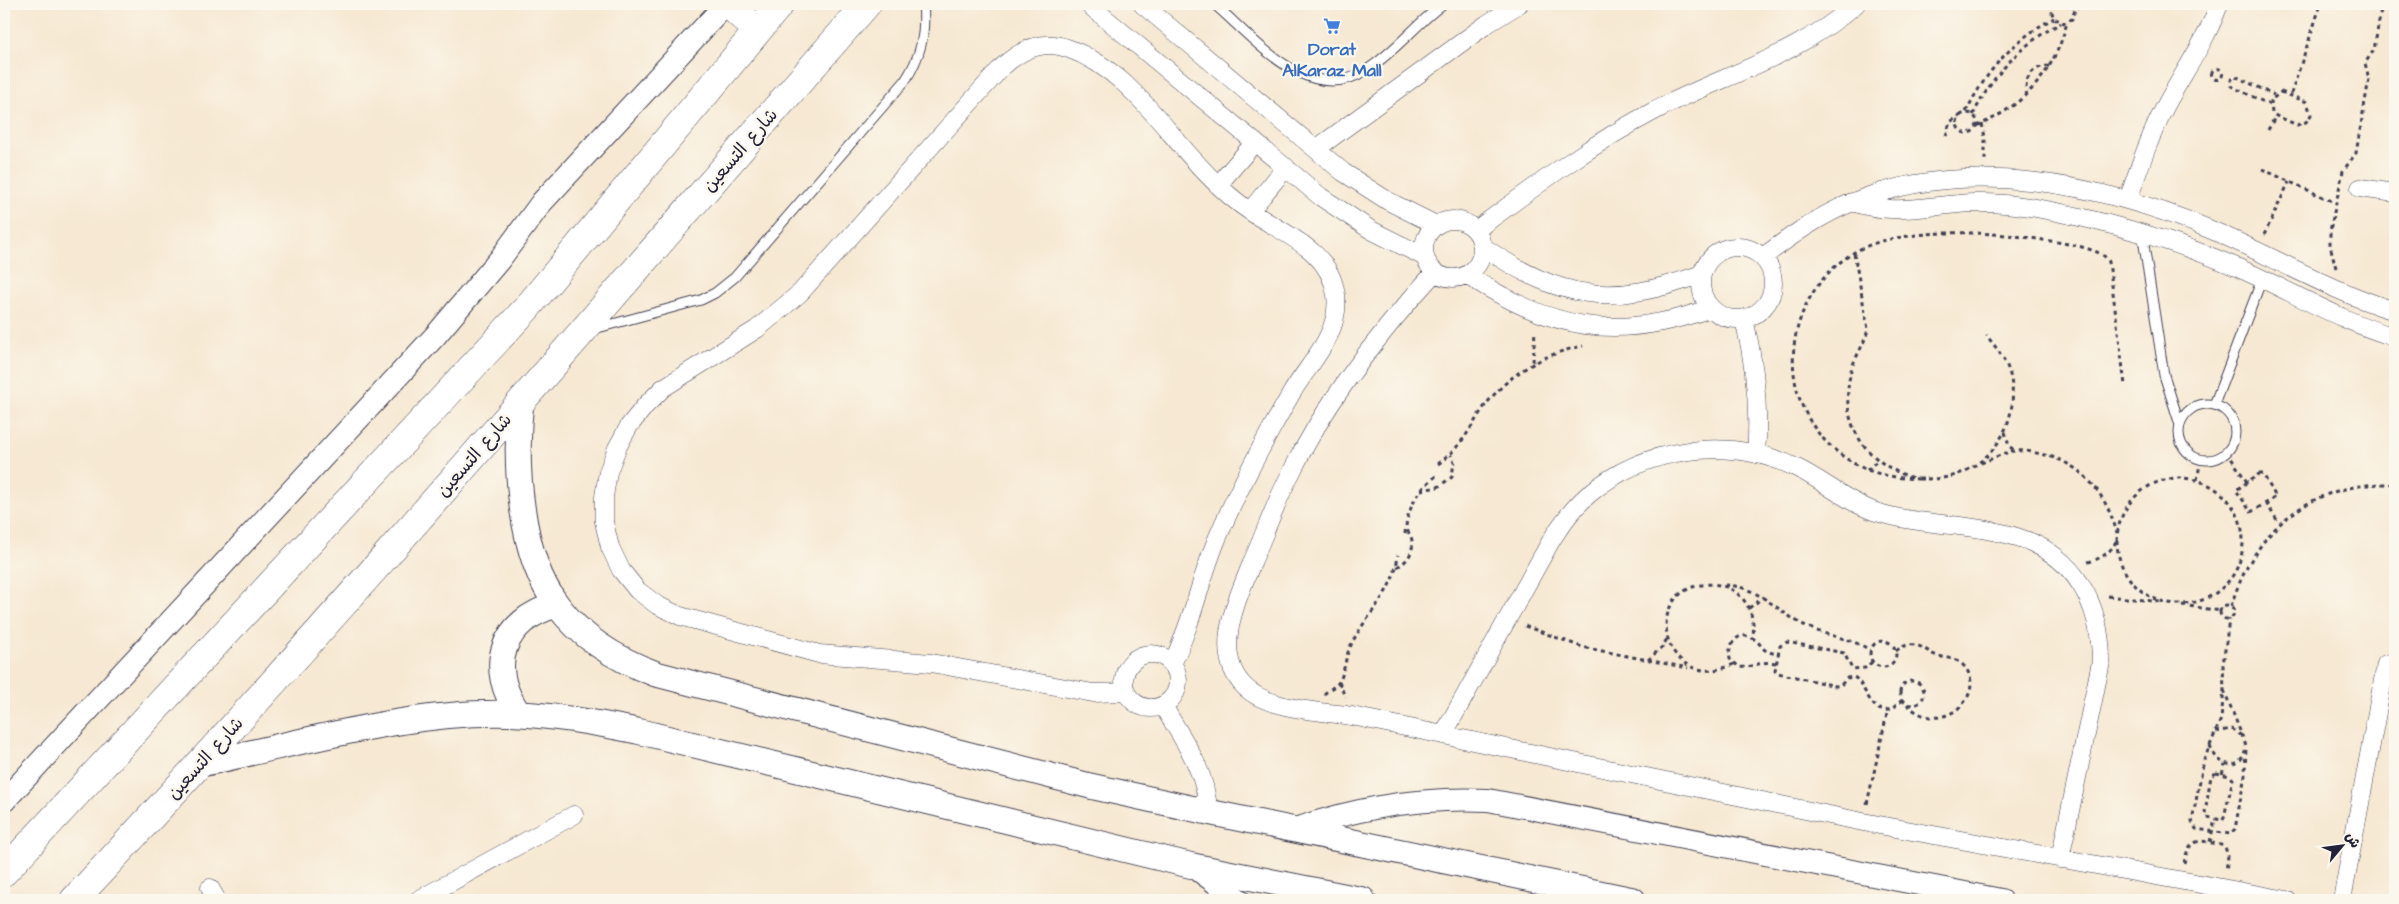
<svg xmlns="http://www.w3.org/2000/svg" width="2399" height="904" font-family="'Architects Daughter','Playpen Sans Arabic',sans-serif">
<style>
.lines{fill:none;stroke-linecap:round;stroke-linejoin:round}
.service-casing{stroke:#424052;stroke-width:11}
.minor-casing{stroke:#424052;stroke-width:19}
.tertiary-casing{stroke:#424052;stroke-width:24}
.secondary-casing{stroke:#424052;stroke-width:27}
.primary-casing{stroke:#424052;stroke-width:29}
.path{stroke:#424052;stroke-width:3;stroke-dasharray:4 4;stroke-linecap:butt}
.service{stroke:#fff;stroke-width:9}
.minor{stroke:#fff;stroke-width:18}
.tertiary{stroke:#fff;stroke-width:22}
.secondary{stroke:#fff;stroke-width:25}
.primary{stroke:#fff;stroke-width:28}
.labels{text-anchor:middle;stroke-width:4.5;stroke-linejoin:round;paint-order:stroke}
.shop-label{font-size:18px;font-weight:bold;fill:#366cbe;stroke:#fbf7ec}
.street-label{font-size:18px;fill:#22223b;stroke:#fbf7ec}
</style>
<rect width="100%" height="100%" fill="#fbf7ec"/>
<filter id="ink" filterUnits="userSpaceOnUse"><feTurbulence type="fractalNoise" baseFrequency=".02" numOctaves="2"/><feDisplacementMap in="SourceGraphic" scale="10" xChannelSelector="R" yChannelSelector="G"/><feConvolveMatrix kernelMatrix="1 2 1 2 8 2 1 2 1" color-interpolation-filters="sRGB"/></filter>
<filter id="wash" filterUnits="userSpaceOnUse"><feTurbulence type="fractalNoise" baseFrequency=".0096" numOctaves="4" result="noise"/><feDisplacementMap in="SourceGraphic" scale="20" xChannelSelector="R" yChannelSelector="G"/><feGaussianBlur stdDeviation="1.12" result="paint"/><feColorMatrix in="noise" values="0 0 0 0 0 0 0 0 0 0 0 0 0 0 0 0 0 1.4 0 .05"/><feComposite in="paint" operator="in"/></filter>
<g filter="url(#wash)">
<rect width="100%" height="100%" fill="#f6e8d2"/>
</g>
<g filter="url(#ink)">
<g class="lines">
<g class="service-casing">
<path id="service" d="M1214,4C1255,39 1310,109 1368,69C1396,51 1417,23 1443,4
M2142,232L2164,375L2180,425
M594,329L701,300L715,293L735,277L905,81C921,56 926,34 923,4
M2179 432a28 28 0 1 1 56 0a28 28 0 1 1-56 0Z
M2214,405L2262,279"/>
</g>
<g class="minor-casing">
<path id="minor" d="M1088,4L1321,197L1371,230L1425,257
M1142,4L1343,172L1388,201L1436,225
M1316,149L1487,24L1519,4
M1218,185L1255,142
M2360,188L2395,193
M2128,200C2139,168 2150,135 2166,105C2184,71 2207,40 2219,4
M1852,202C1896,217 1931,204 1975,203C2012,202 2049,210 2084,218C2139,231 2192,247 2243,270C2293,292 2342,322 2395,337
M1250,211L1286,167
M1424 249a29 29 0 1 1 58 0a29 29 0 1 1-58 0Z
M1476,230C1534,187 1591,144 1656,110C1723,75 1798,56 1856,4
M1482,246C1562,301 1611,307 1702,274
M1701 283a36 36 0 1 1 72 0a36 36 0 1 1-72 0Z
M1763,257C1791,236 1820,215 1853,202C1964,156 2102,184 2209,229C2271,255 2330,291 2395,311
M1435,272C1379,333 1325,402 1289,477C1275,504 1265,533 1253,560C1238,598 1210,653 1245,687C1268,710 1321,711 1352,716L1863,822L2287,900
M1467,275C1551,329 1614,343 1711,308
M1744,319C1755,364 1760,407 1756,454
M1124 681a27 27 0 1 1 54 0a27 27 0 1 1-54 0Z
M1126,692L1093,693L931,663L819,654L680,616L657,605L637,590L621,570L610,547L604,522V497L608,472L617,448L629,426L645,406L663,388L757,329L800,293L1001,68C1019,51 1042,39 1067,48C1133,71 1169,140 1218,185C1233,200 1251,213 1269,223C1299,241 1331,257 1336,295C1341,334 1309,363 1291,394C1264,441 1238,489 1217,539C1200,580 1192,624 1172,664
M1163,706C1183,739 1207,772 1208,812
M1443,735L1552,539C1562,523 1573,508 1588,495C1644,447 1729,435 1797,468C1824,481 1847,502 1876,512C1922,526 1971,523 2017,537C2075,555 2101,604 2101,662L2060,859
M210,888L217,900
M418,900L574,815
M2342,900L2386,664"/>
</g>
<g class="tertiary-casing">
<path id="tertiary" d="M4,801L436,335L500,259L542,202L726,4
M1296,829C1359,807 1421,797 1488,800L2001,900
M1193,866L1239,900"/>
</g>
<g class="secondary-casing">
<path id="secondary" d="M521,401C514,462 519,556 558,606C583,640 618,660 656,674L1090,786L1208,812L1633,900
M519,714C486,667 501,621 556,605
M201,764C300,743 419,708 520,714C559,716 598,723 637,731L1193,866L1363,900"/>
</g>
<g class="primary-casing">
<path id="primary" d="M728,4L757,30
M4,872L526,309L780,4
M74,900C346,609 605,304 867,4"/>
</g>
<path class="path" d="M2055,4L2052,13L2054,18L2064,23L2072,19L2075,9L2082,4
M2072,4L2075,9
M2211.5 74a5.5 5.5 0 1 1 11 0a5.5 5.5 0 1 1-11 0Z
M2281,92L2307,102L2311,115L2306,122L2297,125L2272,114L2271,100Z
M2291,94L2321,4
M2027,96C2023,78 2032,66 2050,66
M2270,105L2231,86V80L2235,76L2274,95
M1966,112C1986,71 2013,40 2054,18
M1957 123a10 10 0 1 1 20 0a10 10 0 1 1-20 0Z
M1973,115C1993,74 2021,44 2061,23
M1982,124L1985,137V160
M1977,126C2024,106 2055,72 2067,22
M2268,130L2275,117
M1946,136L1950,122L1961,115
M2262,169L2336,203
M2264,235L2289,182
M1854,253L1868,329C1865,344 1855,356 1851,371C1838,423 1864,462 1913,478
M2336,268L2330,245V231L2343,171L2356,153L2369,79L2365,63L2374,50L2382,4
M1533,362L1535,331
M2005,432L2009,446L2015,451
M2227,452L2247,482
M1981,463C1992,459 2003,453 2014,451C2023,450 2033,452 2041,454C2083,463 2106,494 2117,533
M1438,464C1461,447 1467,433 1482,410C1506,375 1542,354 1583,346
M1867,470L1878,460
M2259,474H2263L2276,497L2251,512L2236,490Z
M2117 541a63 63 0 1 1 126 0a63 63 0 1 1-126 0Z
M1919,479C1893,478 1869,474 1847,459C1771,409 1778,300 1853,253C1897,226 1994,231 2043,240C2058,242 2104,248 2109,262L2125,385
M1919,479C1933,479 1948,479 1961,473C2001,456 2021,412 2009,371C2004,357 1995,346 1986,335
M2197,480L2201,459
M1421,490L1438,487L1452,477L1454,462L1451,455
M2266,503L2279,523
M1405,534C1407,509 1417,491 1436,476
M2088,562C2101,559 2112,552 2117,539
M1397,567C1413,559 1418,541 1405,528
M1725,585C1759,586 1777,612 1806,626C1827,637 1850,637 1870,650
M2108,596L2161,602
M2182,605L2221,611
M2220 612a7 7 0 1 1 14 0a7 7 0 1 1-14 0Z
M2231,606C2255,529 2311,481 2395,484
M1749,608L1764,597
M1525,626L1582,647L1688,668
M1870 654a13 13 0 1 1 26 0a13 13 0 1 1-26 0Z
M1896,651C1910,640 1919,645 1931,653C1942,660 1954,655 1963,665C1991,694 1939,741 1906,703
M1648,660L1662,647L1667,639
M1872,662L1865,668L1852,669L1844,653L1787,642L1780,646L1775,670L1778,673L1836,686L1841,685L1847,678L1854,677C1867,684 1873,731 1902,700
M1776,663C1758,660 1753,669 1739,667L1730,659C1727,646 1737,630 1752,638C1765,645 1758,651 1778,654
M1734,664C1664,696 1640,595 1701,585C1713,583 1725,585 1734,591C1750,602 1755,620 1753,638
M1900 693a12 12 0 1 1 24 0a12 12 0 1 1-24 0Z
M1339,682L1345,697
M2224,690L2246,746L2245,775L2235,829L2230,834L2196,829L2192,821L2204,760L2221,719L2224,690L2223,665L2229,619
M1324,694C1328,690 1336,686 1339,682C1345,672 1345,656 1351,645C1367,612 1394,594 1398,555
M2216,732L2232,729L2242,736
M2210,746C2216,764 2238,774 2245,751
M2216,773L2230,776L2233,779L2224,817L2222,820L2207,817L2205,812L2211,776Z
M2222,774L2225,764
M1867,804L1888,709
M2210,842L2215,819
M2184,863C2188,846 2191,839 2209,842C2215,844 2220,844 2225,847L2228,856L2226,871"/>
<use href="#service" class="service"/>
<use href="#minor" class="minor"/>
<use href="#tertiary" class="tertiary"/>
<use href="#secondary" class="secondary"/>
<use href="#primary" class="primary"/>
</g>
</g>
<defs>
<g id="supermarket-bare" transform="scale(1.35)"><path d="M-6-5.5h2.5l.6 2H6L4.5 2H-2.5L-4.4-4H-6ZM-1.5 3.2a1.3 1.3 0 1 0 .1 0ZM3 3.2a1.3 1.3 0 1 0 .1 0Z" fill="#3f7fe0" stroke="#fbf7ec" stroke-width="2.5" paint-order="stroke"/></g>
</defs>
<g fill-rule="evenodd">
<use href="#supermarket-bare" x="1332" y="26"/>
</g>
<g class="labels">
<g class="shop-label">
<text x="1332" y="55">Dorat<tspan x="1332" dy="21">AlKaraz Mall</tspan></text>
</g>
<g class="street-label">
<text transform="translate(740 150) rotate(-49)" y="6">شارع التسعين</text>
<text transform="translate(474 455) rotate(-49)" y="6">شارع التسعين</text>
<text transform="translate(205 758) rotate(-48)" y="6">شارع التسعين</text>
</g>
</g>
<rect width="2399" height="904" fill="none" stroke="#fbf7ec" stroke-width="20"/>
<g transform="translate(2342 846) rotate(61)" stroke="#fbf7ec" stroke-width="4" paint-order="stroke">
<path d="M0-4L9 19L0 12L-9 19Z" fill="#22223b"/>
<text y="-8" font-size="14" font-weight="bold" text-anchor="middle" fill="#22223b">ش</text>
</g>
</svg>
